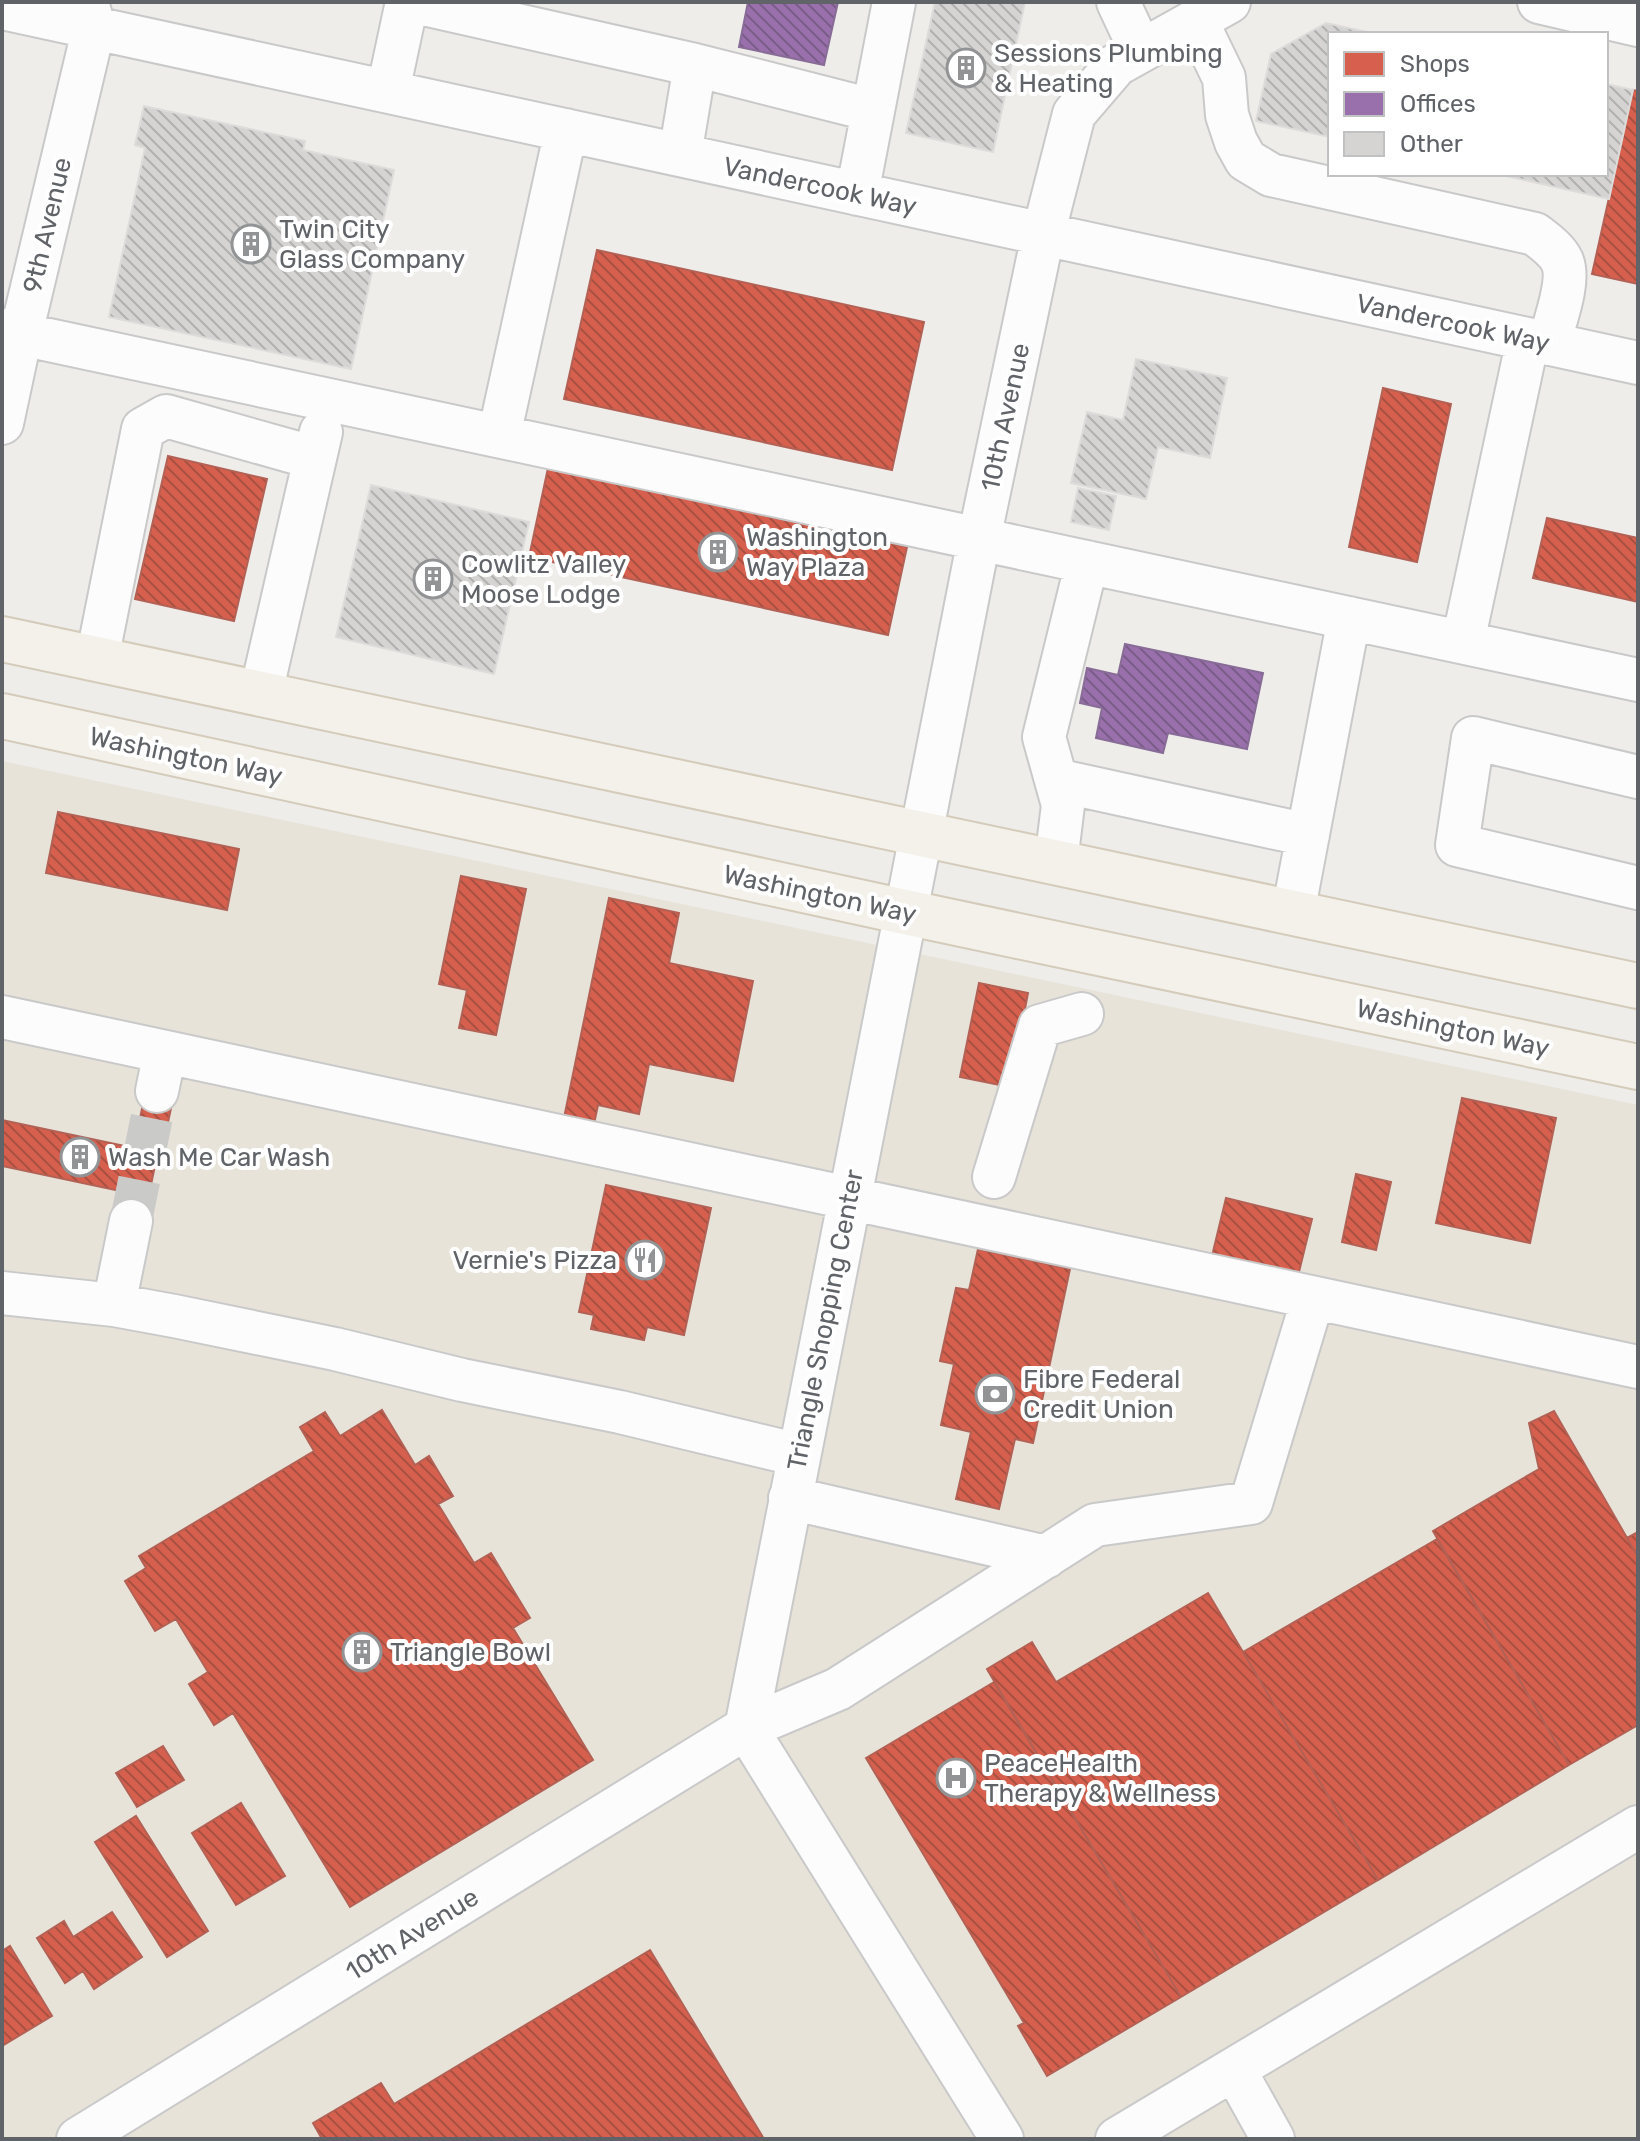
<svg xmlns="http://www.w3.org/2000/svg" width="1640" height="2141" font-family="Rubik,sans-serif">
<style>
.commercial{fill:#e7e3d9}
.shops{fill:url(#shops-back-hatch);stroke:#b36155;stroke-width:2}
.offices{fill:url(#offices-back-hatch);stroke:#886c97;stroke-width:2}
.building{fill:url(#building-back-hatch);stroke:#dedcda;stroke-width:2}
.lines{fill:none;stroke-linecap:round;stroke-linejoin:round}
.minor-tunnel{stroke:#cacac9;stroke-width:42;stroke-dasharray:42 21;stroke-linecap:butt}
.minor-casing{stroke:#c9c9ca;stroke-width:46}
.major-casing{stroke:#d4cbba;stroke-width:48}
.minor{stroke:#fcfcfc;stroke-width:42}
.major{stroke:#f3f1ea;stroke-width:44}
.labels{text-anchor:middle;stroke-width:8;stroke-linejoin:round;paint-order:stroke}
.poi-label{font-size:26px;fill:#606367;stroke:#fff;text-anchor:start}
.street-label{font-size:26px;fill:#606367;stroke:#fff}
</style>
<defs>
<pattern id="shops-back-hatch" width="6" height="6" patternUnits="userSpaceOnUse" patternTransform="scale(2)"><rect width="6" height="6" fill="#d6604d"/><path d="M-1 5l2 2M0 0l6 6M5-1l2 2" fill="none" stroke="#a85042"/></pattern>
<pattern id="offices-back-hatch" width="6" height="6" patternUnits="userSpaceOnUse" patternTransform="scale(2)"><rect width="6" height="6" fill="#9970ab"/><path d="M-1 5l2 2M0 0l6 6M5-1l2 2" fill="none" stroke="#7a5c88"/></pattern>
<pattern id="building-back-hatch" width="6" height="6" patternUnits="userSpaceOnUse" patternTransform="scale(2)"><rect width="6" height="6" fill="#d5d4d3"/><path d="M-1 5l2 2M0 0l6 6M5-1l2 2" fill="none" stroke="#b0b0af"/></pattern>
</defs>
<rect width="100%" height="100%" fill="#eeedea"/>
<path class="commercial" d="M2,761L1638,1105V2139H2Z"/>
<path class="shops" d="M1633,90L1638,91V284L1592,274Z
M597,250L924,322L892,470L564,399Z
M1383,388L1451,404L1417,562L1349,547Z
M168,456L267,479L234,621L135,599Z
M548,468L907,547L888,635L529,557Z
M1547,518L1638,538V602L1533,578Z
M58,812L239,849L227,910L46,873Z
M461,876L526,889L496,1035L459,1028L467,990L439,984Z
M609,898L679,913L669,963L753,981L733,1081L649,1064L639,1114L598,1105L594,1124L564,1118Z
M979,983L1028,993L1010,1087L960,1077Z
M146,1089L174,1094L166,1132H162L143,1223L120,1218L125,1192L2,1166V1120L134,1148Z
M1462,1098L1556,1118L1530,1243L1436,1223Z
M1356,1174L1391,1182L1376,1250L1342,1242Z
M606,1185L711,1208L684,1335L647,1327L644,1340L591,1329L594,1315L579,1312Z
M1226,1198L1312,1219L1298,1276L1212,1256Z
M978,1249L1070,1269L1033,1443L1015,1439L999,1509L956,1499L971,1432L941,1425L954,1364L940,1361L956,1288L969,1290Z
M382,1410L415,1465L429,1456L453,1496L438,1504L474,1563L491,1553L530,1618L513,1628L593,1760L350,1907L233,1713L214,1725L189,1684L208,1672L176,1619L155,1631L125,1581L146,1568L139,1556L314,1451L300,1427L325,1412L340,1436Z
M1554,1411L1638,1557V1725L1569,1765L1433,1531L1539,1469L1529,1423Z
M1638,1532V1557L1627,1538Z
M1437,1539L1569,1765L1378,1880L1243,1652Z
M1208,1593L1378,1880L1181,1997L987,1669L1032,1642L1056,1682Z
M994,1682L1181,1997L1047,2076L1018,2026L1024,2023L866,1758Z
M163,1746L184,1780L137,1807L116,1773Z
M241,1803L285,1876L236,1905L192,1833Z
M136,1816L208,1931L167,1957L95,1842Z
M112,1912L142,1957L94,1989L83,1971L65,1983L37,1938L64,1921L73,1937Z
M10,1946L52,2016L2,2046V1951Z
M650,1950L764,2139H322L313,2123L381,2083L394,2104Z"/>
<path class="offices" d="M748,2H838L824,65L739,47Z
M1125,644L1263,673L1247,749L1168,733L1163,753L1096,738L1102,708L1080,703L1087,668L1118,675Z"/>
<path class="building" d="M935,2H1025L993,152L906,133Z
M1326,23L1376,34H1330V137L1256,121L1271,54Z
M1606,84L1633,90L1609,199L1497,174H1606Z
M144,106L305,141L303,150L394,170L351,369L109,317L145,148L135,145Z
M1136,359L1227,378L1210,458L1158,447L1146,499L1071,483L1087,412L1123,420Z
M371,485L529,522L494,674L336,637Z
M1078,488L1116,496L1109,530L1071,522Z"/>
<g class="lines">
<path class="minor-tunnel" d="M131,1221L157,1091"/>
<g class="minor-casing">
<path id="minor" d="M415,2L695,65L680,155
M1118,2L1141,51
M1539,2L1638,25
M2,8L1638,363
M1196,20L1224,78L1227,115L1236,142L1246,160L1271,175L1535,234C1544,241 1557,250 1562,261C1571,281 1554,323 1549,344
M695,65L872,110
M388,91L407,2
M857,194L894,2
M2,330L1638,680
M2,423L21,334L94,27L87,2
M499,436L566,130
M1463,642L1528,339
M97,659L143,429L166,416L315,458
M261,693L321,432
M1638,777L1473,738L1457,845L1638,888
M1056,780L1308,835
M1056,862L1063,805L1044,737L1087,562
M1293,913L1349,618
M2,1017L1638,1367
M157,1091L165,1052
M994,1177L1040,1026L1082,1014
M2,1293L114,1305L174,1316L335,1349L462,1380L620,1412L799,1455
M114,1305L131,1221
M790,1498L1046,1557
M746,1728L979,539L1043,235L1074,114L1116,65L1229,2
M746,1728L1002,2139
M1234,2069L1638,1827
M78,2139L746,1728L838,1689L1095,1525L1251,1503L1313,1298
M1117,2139L1234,2069L1273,2139"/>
</g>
<g class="major-casing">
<path id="major" d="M2,639L1638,986
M2,716L905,912L1638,1067"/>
</g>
<use href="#minor" class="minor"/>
<use href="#major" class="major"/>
</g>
<defs>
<g id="building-ring" transform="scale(2)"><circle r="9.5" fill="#fff" stroke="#929395" stroke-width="1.5"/><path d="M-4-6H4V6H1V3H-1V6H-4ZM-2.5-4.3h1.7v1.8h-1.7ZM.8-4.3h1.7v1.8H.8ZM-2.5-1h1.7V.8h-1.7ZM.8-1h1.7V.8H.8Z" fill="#929395"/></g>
<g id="restaurant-ring" transform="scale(2)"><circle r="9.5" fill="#fff" stroke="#929395" stroke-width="1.5"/><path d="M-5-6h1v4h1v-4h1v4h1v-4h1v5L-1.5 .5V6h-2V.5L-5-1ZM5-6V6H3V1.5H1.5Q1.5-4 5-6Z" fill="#929395"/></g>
<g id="bank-ring" transform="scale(2)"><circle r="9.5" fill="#fff" stroke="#929395" stroke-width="1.5"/><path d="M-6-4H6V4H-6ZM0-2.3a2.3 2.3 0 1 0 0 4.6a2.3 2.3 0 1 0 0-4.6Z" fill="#929395"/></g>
<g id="hospital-ring" transform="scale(2)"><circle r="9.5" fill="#fff" stroke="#929395" stroke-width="1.5"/><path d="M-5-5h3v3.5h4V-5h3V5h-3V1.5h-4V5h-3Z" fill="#929395"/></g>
</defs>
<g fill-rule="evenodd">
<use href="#building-ring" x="966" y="68"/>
<use href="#building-ring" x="251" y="244"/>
<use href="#building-ring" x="718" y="552"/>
<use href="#building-ring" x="433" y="579"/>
<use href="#building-ring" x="80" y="1157"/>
<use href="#restaurant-ring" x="645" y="1260"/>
<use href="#bank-ring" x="995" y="1394"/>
<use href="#building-ring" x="362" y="1652"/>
<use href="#hospital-ring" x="956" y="1778"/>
</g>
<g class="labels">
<g class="poi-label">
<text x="994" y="62">Sessions Plumbing<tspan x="994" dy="30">&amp; Heating</tspan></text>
<text x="279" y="238">Twin City<tspan x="279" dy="30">Glass Company</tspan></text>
<text x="746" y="546">Washington<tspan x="746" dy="30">Way Plaza</tspan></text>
<text x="461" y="573">Cowlitz Valley<tspan x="461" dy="30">Moose Lodge</tspan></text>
<text x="108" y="1166">Wash Me Car Wash</text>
<text x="617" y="1269" text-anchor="end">Vernie's Pizza</text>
<text x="1023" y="1388">Fibre Federal<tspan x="1023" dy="30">Credit Union</tspan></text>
<text x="390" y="1661">Triangle Bowl</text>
<text x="984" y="1772">PeaceHealth<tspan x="984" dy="30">Therapy &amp; Wellness</tspan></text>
</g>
<g class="street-label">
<text transform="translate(820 186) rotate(12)" y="9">Vandercook Way</text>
<text transform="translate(47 225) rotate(-77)" y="9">9th Avenue</text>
<text transform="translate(1453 323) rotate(12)" y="9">Vandercook Way</text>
<text transform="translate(1005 417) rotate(-78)" y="9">10th Avenue</text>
<text transform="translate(186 756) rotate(12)" y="9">Washington Way</text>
<text transform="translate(820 894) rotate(12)" y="9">Washington Way</text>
<text transform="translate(1453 1028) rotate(12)" y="9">Washington Way</text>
<text transform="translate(825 1320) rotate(-79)" y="9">Triangle Shopping Center</text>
<text transform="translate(412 1934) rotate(-32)" y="9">10th Avenue</text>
</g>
</g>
<rect width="1640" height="2141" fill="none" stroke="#606367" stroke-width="8"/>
<rect x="1328" y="32" width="280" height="144" fill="#ffffff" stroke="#bfc1c2" stroke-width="2"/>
<rect x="1344" y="52" width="40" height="24" fill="#d6604d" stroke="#bfc1c2" stroke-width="2"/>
<text x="1400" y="72" font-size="24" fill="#606367">Shops</text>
<rect x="1344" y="92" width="40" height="24" fill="#9970ab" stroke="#bfc1c2" stroke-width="2"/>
<text x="1400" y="112" font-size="24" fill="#606367">Offices</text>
<rect x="1344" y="132" width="40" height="24" fill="#d5d4d3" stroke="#bfc1c2" stroke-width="2"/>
<text x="1400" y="152" font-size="24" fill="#606367">Other</text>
</svg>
